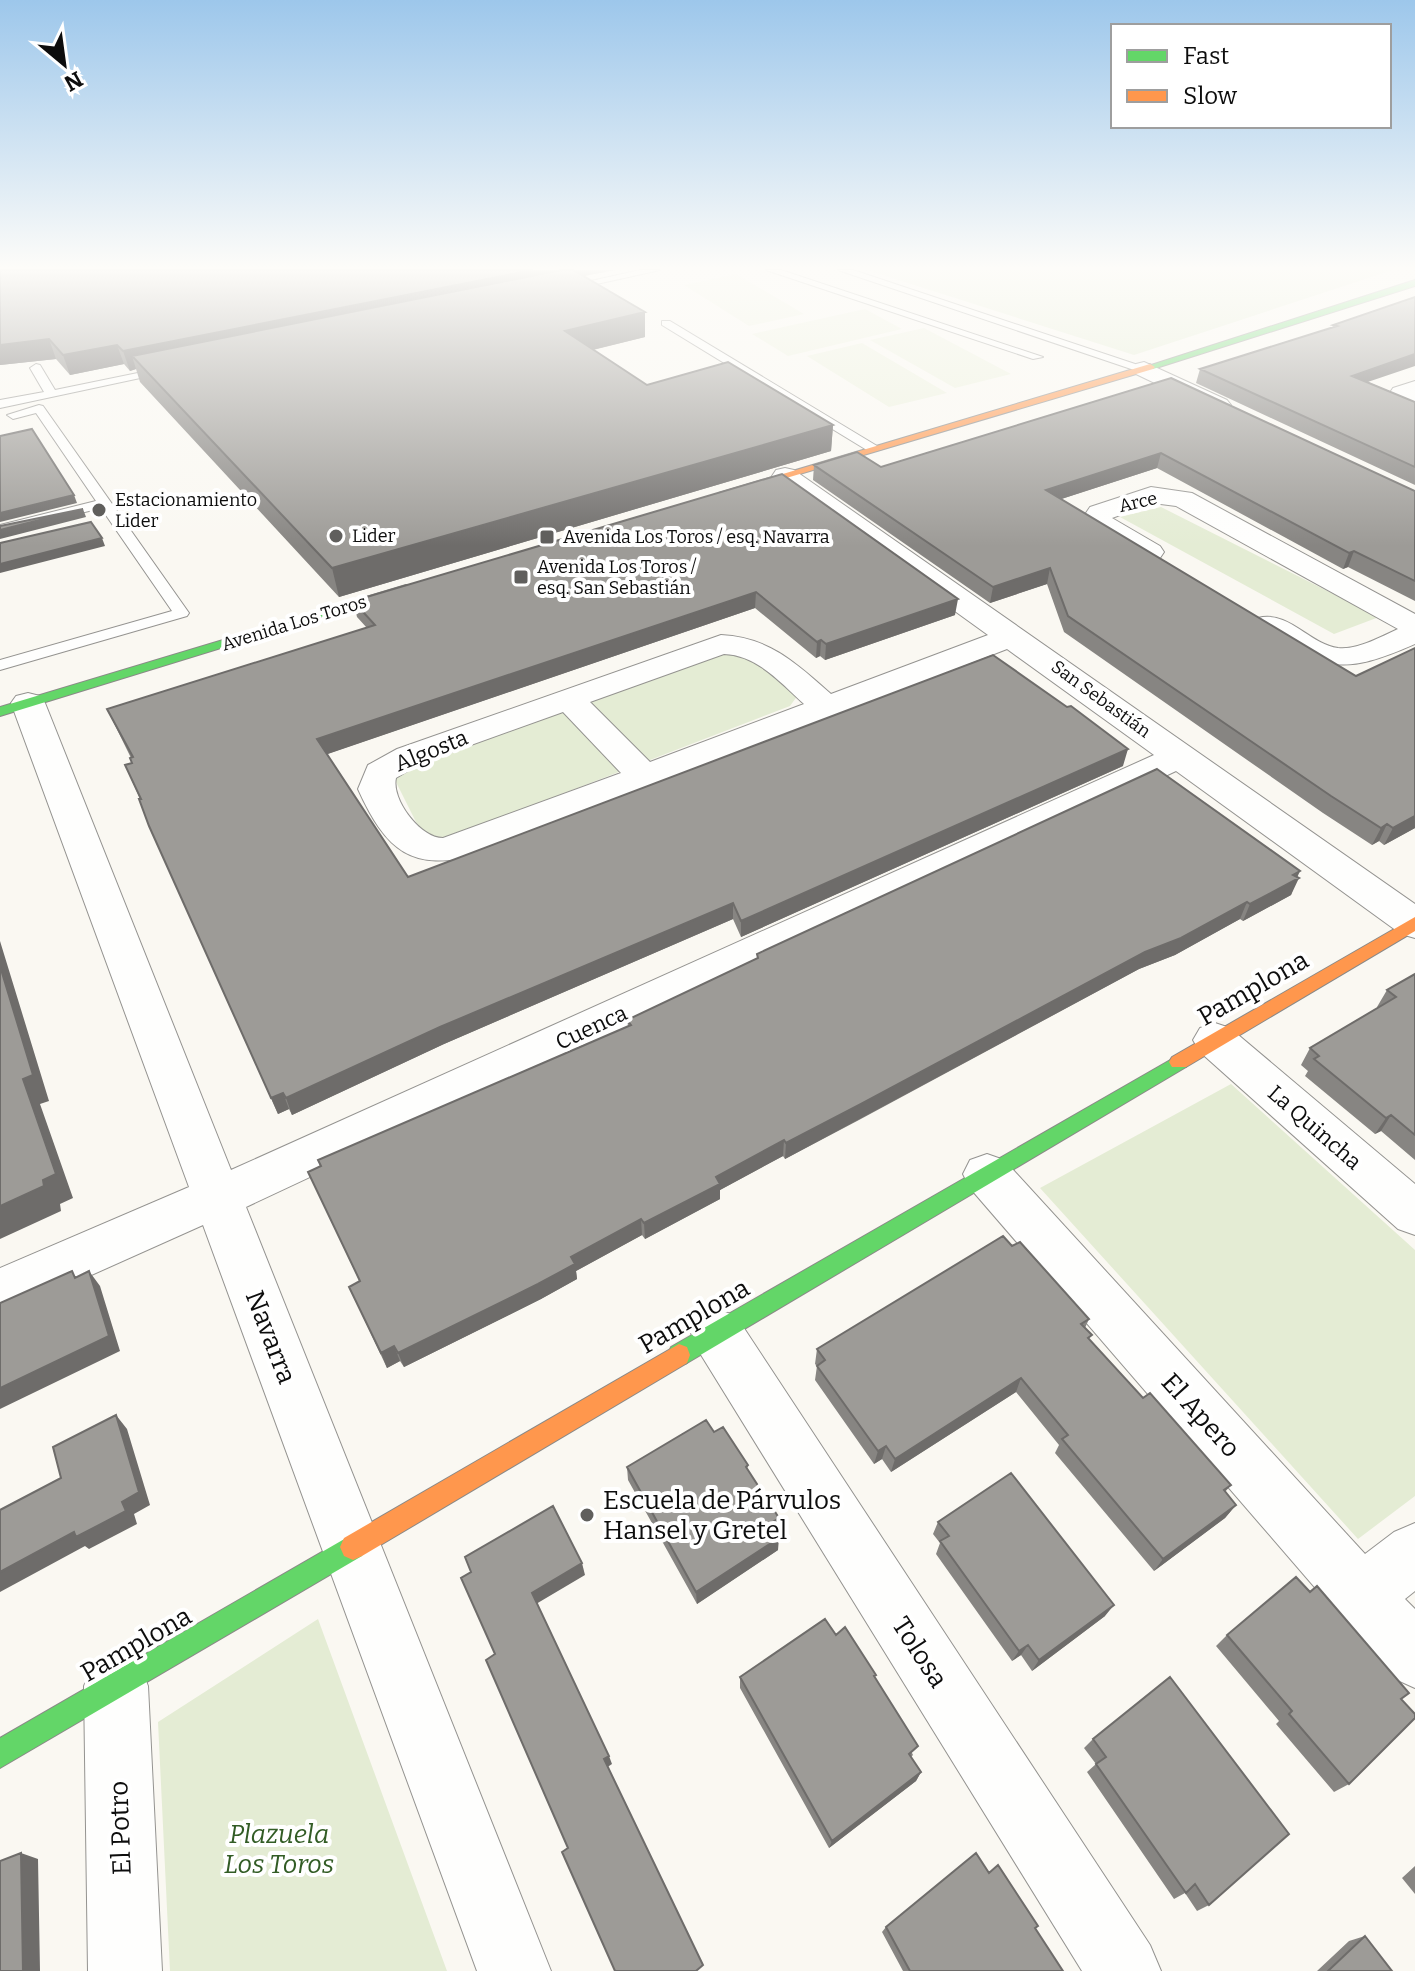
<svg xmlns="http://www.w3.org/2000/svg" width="1415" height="1971" font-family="Bitter,serif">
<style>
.green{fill:#e4ecd4}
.pitch{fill:#edf1de}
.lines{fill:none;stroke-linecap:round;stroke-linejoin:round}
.lane-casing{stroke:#949390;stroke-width:2}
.street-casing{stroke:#949390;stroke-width:2}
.fast-casing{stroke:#8a8987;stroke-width:2}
.slow-casing{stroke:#8a8987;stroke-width:2}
.lane{fill:#fefefd;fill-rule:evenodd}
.street{fill:#fefefd;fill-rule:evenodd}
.fast{fill:#63d668;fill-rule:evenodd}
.slow{fill:#ff974d;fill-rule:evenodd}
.wall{fill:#878582}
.shaded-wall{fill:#6e6c6a}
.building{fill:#9d9b97;stroke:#6e6c6a;stroke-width:2}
.poi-dot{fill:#605f5d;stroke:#fff;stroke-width:3}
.labels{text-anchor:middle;stroke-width:8;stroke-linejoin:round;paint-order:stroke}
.far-poi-label{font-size:18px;fill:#0d0d0d;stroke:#fff;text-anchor:start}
.far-street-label{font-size:18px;fill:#0d0d0d;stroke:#fff}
.street-label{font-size:22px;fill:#0d0d0d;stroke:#fff}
.near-street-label{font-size:26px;fill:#0d0d0d;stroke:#fff}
.near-poi-label{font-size:26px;fill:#0d0d0d;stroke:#fff;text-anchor:start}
.near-park-label{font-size:26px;font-style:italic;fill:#325c25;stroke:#fff}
</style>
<rect width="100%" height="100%" fill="#faf8f2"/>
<path class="green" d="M867,270H1393L1134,355Z
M1161,507L1379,617L1334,634L1120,517Z
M717,650L745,652L798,695L790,706L445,839L422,834L394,778L413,760Z
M1231,1084L1415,1250V1496L1358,1539L1040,1188Z
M318,1619L447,1971H170L158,1722Z"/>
<path class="pitch" d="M736,274L804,314L749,326L684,285Z
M865,309L902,329L788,356L752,334Z
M924,328L1011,374L955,388L870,340Z
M862,343L947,393L889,407L807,356Z"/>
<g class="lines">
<g class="lane-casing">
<path id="lane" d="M640,270H660L565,291L560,288Z
M766,270H781L1043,357L1033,359Z
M838,270H853L1150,369L1140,372Z
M662,321H670L882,449L870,452L662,325Z
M36,364L40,365L55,390L167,367L173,371L0,408V400L44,392L30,368Z
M39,405L43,406L189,613L187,616L0,670V660L172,611L101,508L0,533V525L96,501L36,413L13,419L7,415Z"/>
</g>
<g class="street-casing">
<path id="street" d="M1144,362L1227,400L1231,405L1227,410H1211L1136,374L1133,369L1136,364Z
M1415,381V414L1407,412L1387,397L1393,388Z
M785,468L794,470L1415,904V938L1401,934L1176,771L246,1207L551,1971H477L203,1225L0,1316V1268L189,1187L11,703L16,696L28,693L40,696L45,703L231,1170L1154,755L1007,649L479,854C412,873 386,851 358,789L368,765L397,749L721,635C769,637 797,664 831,694L988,635L776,482L772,476L776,470ZM724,654C757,655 781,683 804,704L650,762L590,702ZM563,712L621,773L443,838C420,838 391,799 396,778L421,763Z
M1151,487L1192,493L1415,614V644C1343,676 1324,670 1258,630L1254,624L1258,618C1289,610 1309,644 1338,648C1358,650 1380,637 1398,629L1176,506L1153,503L1112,518L1160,546L1164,552L1160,558C1137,564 1112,541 1092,530L1084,516L1090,507Z
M1215,1023L1230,1028L1415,1184V1235L1398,1229L1200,1052L1193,1040L1200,1028Z
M987,1154L1004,1160L1365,1554L1394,1532L1415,1523V1591L1405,1599L1415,1609V1688L1393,1678L970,1188L963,1174L970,1160Z
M717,1309L736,1316L1150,1945L1161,1971H1082L698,1350L691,1333L698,1316Z
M116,1654L139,1663L148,1686L162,1971H88L84,1686L93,1663Z"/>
</g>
<g class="fast-casing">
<path id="fast" d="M1415,280V286L1153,369L1145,367Z
M406,585L416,588L0,716V707Z
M1179,1055L1186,1057L1189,1062L1186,1067L687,1363L679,1366L671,1363L668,1355L671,1347Z
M353,1534L362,1538L366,1547L362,1556L0,1768V1738Z"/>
</g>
<g class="slow-casing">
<path id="slow" d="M1150,364L1155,367L1153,369L729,495L719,493Z
M1415,917V931L1186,1067H1172L1169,1062L1172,1057Z
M679,1344L687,1347L690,1355L687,1363L362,1556L353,1560L344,1556L340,1547L344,1538Z"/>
</g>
<use href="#lane" class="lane"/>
<use href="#street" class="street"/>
<use href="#fast" class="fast"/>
<use href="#slow" class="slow"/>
</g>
<path class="wall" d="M0,270H615L583,276L645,337L593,350L647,385L833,425L831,451L339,597L140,382L136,369L130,371L124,364L70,375L56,359L0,365Z
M1415,297L1368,382L1415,402V485L1196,383L1200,369L1332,328L1333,325Z
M1171,378L1415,491V601L1348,567L1343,569L1157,468L1061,499L1356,676L1415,648V828L1384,845L1379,841L1372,845L1323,813L1064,632L1047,584L990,603L813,480L814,465L881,467Z
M782,474L955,615L825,660L820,656L816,658L755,608L327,754L408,877L1123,766L741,937L733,919L444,1044L292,1115L289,1109L278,1114L149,826L140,799L125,765L132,763L131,758L107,709L367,628L357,617L353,601Z
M1297,877L1291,895L1243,921L1240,919L1175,955L1139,969L859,1120L785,1159L783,1156L720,1190V1199L645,1239L642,1235L576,1271L577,1279L541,1299L404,1367L400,1361L387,1368L349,1287L360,1282L308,1172L320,1166L318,1160L628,1026L627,1020L757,958V954Z
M1415,974V1160L1381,1131L1375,1134L1305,1076L1308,1071L1301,1065L1310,1048L1378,1008L1377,1007L1387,990Z
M1012,1246L1089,1319L1085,1328L1090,1340L1143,1398L1231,1485L1225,1492L1236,1505L1225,1518L1154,1571L1055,1453L1059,1445L1016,1392L891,1472L882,1459L874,1464L815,1380L817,1366L815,1364L817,1349Z
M714,1432L748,1465L747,1469L779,1518L778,1530L776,1532L778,1550L697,1604L628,1480L627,1467Z
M938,1522L1105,1616L1032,1671L1021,1655L1012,1661L936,1554L940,1543L933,1534Z
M836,1635L876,1675L875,1678L913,1755L911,1757L921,1772L916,1781L829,1848L740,1688V1677Z
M1227,1635L1401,1699L1349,1784L1334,1792L1276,1724L1279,1721L1216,1646Z
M1093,1739L1209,1905L1197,1911L1185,1893L1174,1899L1087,1772L1096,1764L1084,1748Z
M1415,1866V1894L1402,1878Z
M989,1873L1035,1928L1063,1971H903L882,1932L886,1927Z
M1365,1936L1392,1971H1317L1349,1941Z"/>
<path class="shaded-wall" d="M533,270H615L558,281L132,356L136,369L130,371L123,351Z
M645,312V337L567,356L565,331Z
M49,339L56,359L0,365V345Z
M117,345L124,364L70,375L63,355Z
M1415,354V366L1347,389L1352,376Z
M833,425L831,451L339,597L332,568Z
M1161,453L1157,468L1043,505L1046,490Z
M74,495L77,503L0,522V513Z
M83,509L86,517L0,539V530Z
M102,538L105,546L0,573V564Z
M1354,551L1348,567L1343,569L1349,553Z
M1050,568L1047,584L990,603L993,587Z
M756,592L755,608L322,756L317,739Z
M958,599L955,615L825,660L826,644Z
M821,640L820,656L816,658L817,642Z
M1128,749L1123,766L741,937V921Z
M1415,816V828L1384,845L1393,828Z
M1387,824L1379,841L1372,845L1381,828Z
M1300,871L1296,880L1299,878L1291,895L1243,921L1250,904Z
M1247,902L1240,919L1175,955L1139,969L785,1159L786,1143L1145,952Z
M733,903V919L444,1044L292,1115L286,1098L440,1027Z
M0,941L49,1101L40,1104L73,1198L60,1204L61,1211L0,1239V1206L43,1180L0,966Z
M283,1093L289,1109L278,1114L271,1098Z
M1391,1115L1381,1131L1375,1134L1386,1118Z
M784,1140L783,1156L720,1190V1199L645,1239L644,1223L716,1177Z
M641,1219L642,1235L576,1271L577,1279L541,1299L404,1367L398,1353Z
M89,1271L100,1286L120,1351L0,1409V1388Z
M394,1346L400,1361L387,1368L381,1353Z
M1021,1378L1016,1392L891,1472L895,1459Z
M116,1415L127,1429L150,1505L134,1514L137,1524L89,1549L85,1546L0,1592V1572L122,1502Z
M886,1446L882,1459L874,1464L878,1451Z
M1236,1505L1225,1518L1154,1571L1163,1559Z
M779,1518L778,1530L769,1535L771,1523Z
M779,1538L778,1550L697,1604L696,1592Z
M582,1563L585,1575L536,1604L532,1593Z
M1114,1605L1105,1616L1032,1671L1039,1660Z
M1028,1645L1021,1655L1012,1661L1019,1651Z
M609,1756L612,1764L606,1768L604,1759Z
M921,1772L916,1781L829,1848L832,1841Z
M21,1853L38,1859L40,1971H23Z"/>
<path class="building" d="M0,270H533L123,351L117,345L63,355L49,339L0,345Z
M561,270H573L645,312L565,331L647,385L728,362L833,425L332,568L132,356Z
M1415,297V354L1352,376L1415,402V467L1200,369L1337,326L1333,325Z
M1171,378L1415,491V581L1354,551L1349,553L1161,453L1046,490L1356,676L1415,648V816L1393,828L1387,824L1381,828L1331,796L1068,616L1050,568L993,587L814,465L857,452L881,467Z
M32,429L74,495L0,513V436Z
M782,474L958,599L826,644L821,640L817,642L756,592L317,739L408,877L993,655L1067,707L1071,706L1128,749L741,921L733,903L440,1027L286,1098L283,1093L271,1098L149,826L139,799H141L125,765L132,763L130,758L133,757L107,709L375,625L353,601Z
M83,509L0,530V526Z
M91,522L102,538L0,564V543Z
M1157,769L1300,871L1293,875L1299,878L1250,904L1247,902L1181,938L1145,952L861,1104L786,1143L784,1140L716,1177L720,1184L644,1223L641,1219L571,1257L575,1264L538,1284L398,1353L394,1346L381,1353L349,1287L360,1281L308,1172L321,1166L318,1160L631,1025L627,1020L758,958L757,954Z
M0,966L33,1075L23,1079L56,1174L43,1180L44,1186L0,1206Z
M1415,974V1135L1391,1115L1386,1118L1314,1059L1319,1056L1310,1048L1396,997L1387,990Z
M1003,1236L1012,1246L1020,1242L1089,1319L1081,1324L1092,1335L1088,1338L1143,1398L1150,1393L1231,1485L1224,1490L1236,1505L1163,1559L1062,1439L1068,1435L1021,1378L895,1459L886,1446L878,1451L817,1366L825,1360L817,1349Z
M72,1271L75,1278L89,1271L109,1336L0,1388V1303Z
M116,1415L139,1492L122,1502L126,1511L76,1537L74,1532L0,1572V1510L61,1478L53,1447Z
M706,1420L714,1432L723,1427L748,1465L746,1467L779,1518L771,1523L779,1538L696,1592L627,1467Z
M1011,1473L1114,1605L1039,1660L1028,1645L1019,1651L940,1541L949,1536L938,1522Z
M553,1506L582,1563L532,1593L609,1756L604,1759L703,1965L696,1971H615L562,1852L568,1848L486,1660L495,1654L461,1578L471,1572L465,1557Z
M1296,1577L1310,1592L1317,1586L1409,1693L1401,1699L1415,1714V1718L1349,1784L1289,1714L1292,1711L1227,1635Z
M825,1619L836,1635L845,1627L876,1675L874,1676L918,1746L909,1754L921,1772L832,1841L740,1677Z
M1170,1677L1289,1834L1209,1905L1195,1884L1186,1893L1096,1764L1106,1757L1093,1739Z
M21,1853L23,1971H0V1861Z
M976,1853L989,1873L998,1865L1038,1926L1035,1928L1063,1971H910L886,1927Z
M1365,1936L1392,1971H1328Z"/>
<linearGradient id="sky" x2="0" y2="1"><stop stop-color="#9dc7eb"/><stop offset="0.49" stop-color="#fdfcf9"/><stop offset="1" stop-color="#fdfcf9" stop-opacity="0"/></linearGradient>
<rect width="1415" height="546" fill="url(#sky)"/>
<g class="poi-dot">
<circle cx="99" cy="510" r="8"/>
<circle cx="336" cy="536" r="8"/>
<rect x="539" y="529" width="16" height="16" rx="4"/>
<rect x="513" y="569" width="16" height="16" rx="4"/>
<circle cx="587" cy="1515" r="8"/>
</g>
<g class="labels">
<g class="far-poi-label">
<text x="115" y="506">Estacionamiento<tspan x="115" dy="21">Lider</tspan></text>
<text x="352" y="542">Lider</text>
<text x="563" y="543">Avenida Los Toros / esq. Navarra</text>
<text x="537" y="573">Avenida Los Toros /<tspan x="537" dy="21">esq. San Sebastián</tspan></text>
</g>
<g class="far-street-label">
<text transform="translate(1138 502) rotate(-13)" y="6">Arce</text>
<text transform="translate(294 623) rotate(-17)" y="6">Avenida Los Toros</text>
<text transform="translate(1101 699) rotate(36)" y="6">San Sebastián</text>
</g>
<g class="street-label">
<text transform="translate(431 750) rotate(-22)" y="8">Algosta</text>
<text transform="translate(591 1027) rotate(-25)" y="8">Cuenca</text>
<text transform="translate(1315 1127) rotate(41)" y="8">La Quincha</text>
</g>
<g class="near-street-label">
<text transform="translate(1253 988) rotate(-30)" y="9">Pamplona</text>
<text transform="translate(694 1316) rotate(-30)" y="9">Pamplona</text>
<text transform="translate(271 1337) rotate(69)" y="9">Navarra</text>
<text transform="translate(1201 1415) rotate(48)" y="9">El Apero</text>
<text transform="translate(136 1644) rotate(-30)" y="9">Pamplona</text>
<text transform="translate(920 1652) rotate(57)" y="9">Tolosa</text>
<text transform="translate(120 1828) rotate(-92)" y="9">El Potro</text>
</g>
<g class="near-poi-label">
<text x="603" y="1509">Escuela de Párvulos<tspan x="603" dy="30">Hansel y Gretel</tspan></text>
</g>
<g class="near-park-label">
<text x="279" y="1843">Plazuela<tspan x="279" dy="30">Los Toros</tspan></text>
</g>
</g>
<rect x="1111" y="24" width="280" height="104" fill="#ffffff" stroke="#9e9e9e" stroke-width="2"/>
<rect x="1127" y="50" width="40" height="12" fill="#63d668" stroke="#9e9e9e" stroke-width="2"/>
<text x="1183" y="64" font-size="24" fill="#0d0d0d">Fast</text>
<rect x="1127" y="90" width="40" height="12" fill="#ff974d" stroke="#9e9e9e" stroke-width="2"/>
<text x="1183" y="104" font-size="24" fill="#0d0d0d">Slow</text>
<g transform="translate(64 64) rotate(151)" stroke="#ffffff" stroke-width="6" paint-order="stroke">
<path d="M0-6L14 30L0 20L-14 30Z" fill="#0d0d0d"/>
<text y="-12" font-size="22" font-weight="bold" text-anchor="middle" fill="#0d0d0d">N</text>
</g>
</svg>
